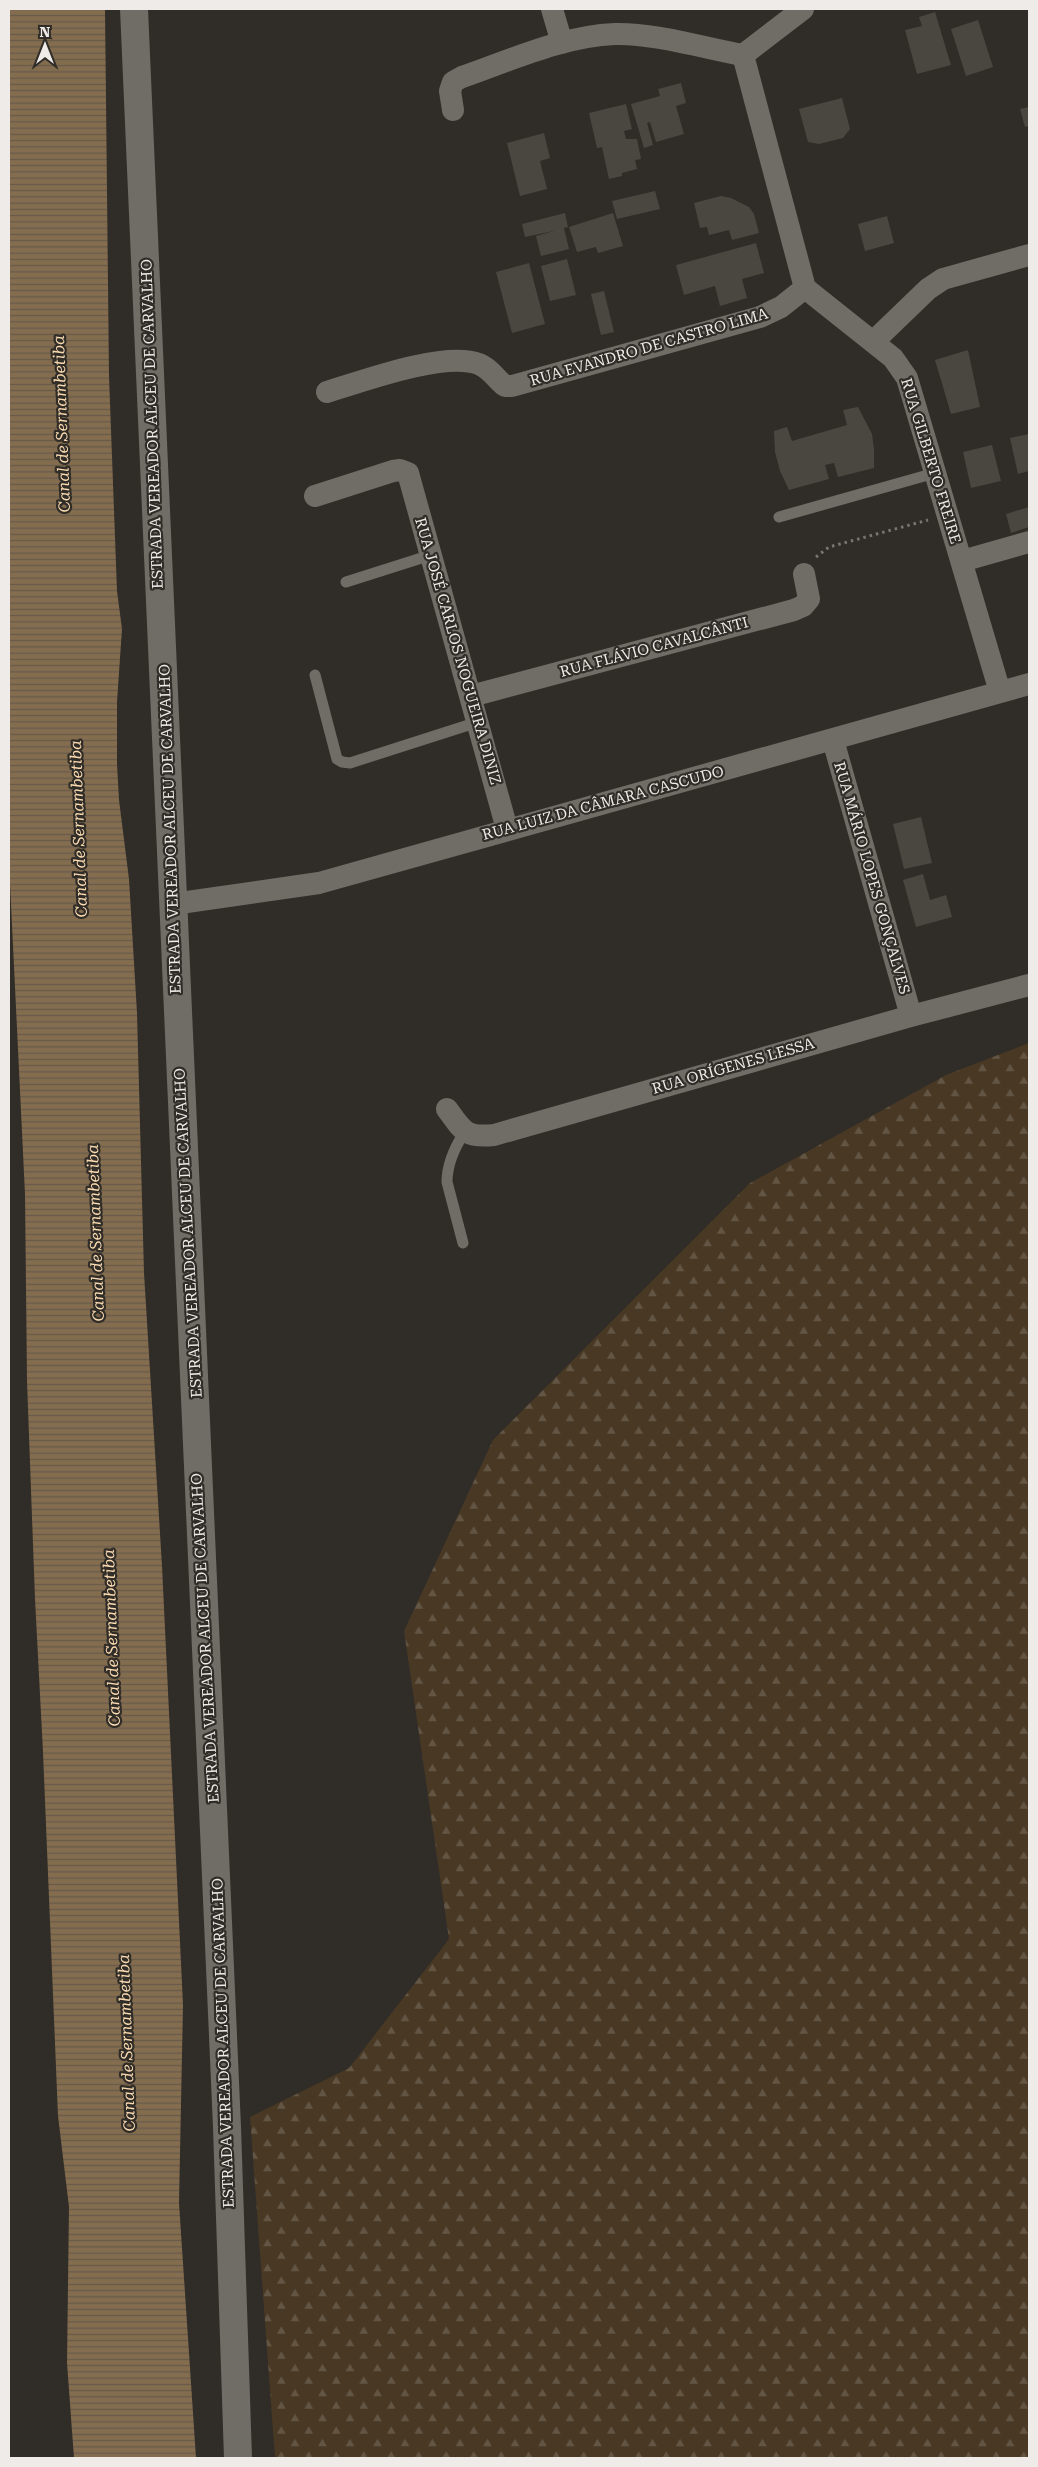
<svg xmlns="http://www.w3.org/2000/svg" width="1038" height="2467" font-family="'Roboto Serif',serif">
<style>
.forest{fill:url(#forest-firs)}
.water{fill:url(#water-rules)}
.building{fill:#4a4640}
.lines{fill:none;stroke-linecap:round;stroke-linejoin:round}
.path{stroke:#797671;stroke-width:3;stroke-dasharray:2.5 4;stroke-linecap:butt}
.service{stroke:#706c66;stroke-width:11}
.minor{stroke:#706c66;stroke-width:22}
.tertiary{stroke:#706c66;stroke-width:28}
.labels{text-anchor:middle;stroke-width:4.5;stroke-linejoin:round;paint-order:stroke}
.street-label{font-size:15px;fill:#eeebe8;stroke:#302c27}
.water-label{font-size:16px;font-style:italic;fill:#fbdbb1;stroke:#302c27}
</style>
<defs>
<pattern id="forest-firs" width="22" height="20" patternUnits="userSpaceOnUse" patternTransform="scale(1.25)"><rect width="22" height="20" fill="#483824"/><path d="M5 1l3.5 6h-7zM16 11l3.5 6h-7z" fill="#635544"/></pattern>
<pattern id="water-rules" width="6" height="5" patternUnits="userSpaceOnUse" patternTransform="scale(1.25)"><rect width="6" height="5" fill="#846d4f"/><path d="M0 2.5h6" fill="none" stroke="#665a4a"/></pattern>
</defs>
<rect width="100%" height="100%" fill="#302c27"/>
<path class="forest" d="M1029,1043V2458H275L250,2117L349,2068L449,1939L404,1631L493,1440L750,1183L946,1075Z"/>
<path class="water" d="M9,9H105L109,376L117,591L122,629L117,702V764L119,800L129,879L137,1013L144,1273L162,1566L183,2005L179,2203L196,2458H74L67,2363L69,2207L58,2116L43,1752L35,1599L27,1381L25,1194L9,863Z"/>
<path class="building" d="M935,12L951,65L917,74L905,30L922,26L919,17Z
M978,20L993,67L966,76L951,29Z
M681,83L686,103L676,106L684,134L656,142L650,122L647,123L653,145L644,148L631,104L660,96L658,89Z
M842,98L850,129L843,138L819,144L808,142L799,109Z
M626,104L632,129L624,131L626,139H637L641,159L635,160L637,169L622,173V176L609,179L602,147L597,148L589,113Z
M1029,107V126L1025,127L1020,109Z
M544,133L550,158L540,161L547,189L520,196L507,143Z
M655,191L660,209L617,219L612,201Z
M721,196L731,198L749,207L754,214L759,233L732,240L729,230L709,235L707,227L700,228L694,203Z
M565,213L568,227L564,228L569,249L541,256L536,236L554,231L525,237L522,224Z
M613,213L623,246L598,253L596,247L577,252L569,227Z
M887,216L894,243L865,251L858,224Z
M756,243L764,273L742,279L747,298L720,306L715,286L684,295L676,265Z
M567,259L576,295L550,301L541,266Z
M529,263L545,324L512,333L496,272Z
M604,291L614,332L601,335L591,294Z
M968,350L980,407L951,414L935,360Z
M858,407L872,434L874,449V468L838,477L834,463L825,465L829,479L789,490L780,471L775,452L774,431L787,427L792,441L847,425L843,410Z
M1029,434V471L1018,474L1010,438Z
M992,445L1001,481L971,488L963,452Z
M1029,507V527L1011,533L1006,514Z
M921,817L932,863L904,869L893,824Z
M923,874L930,900L946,895L952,917L916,927L903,880Z"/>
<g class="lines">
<path class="path" d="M816,557L829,547L928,520"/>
<path class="service" d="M779,517L935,473
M346,582L431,555
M315,675L337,759L342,762L350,763L478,722
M463,1243L447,1182C447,1164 455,1147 464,1133"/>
<path class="minor" d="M552,9L562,43
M803,9L743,55L805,288L893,358L907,378L1000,692
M453,110L450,91L453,82L462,77C511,60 563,36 615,34C654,33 704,48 743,55
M874,341L928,289L943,279L1029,255
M327,392C363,381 444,351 479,364C491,369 495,378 505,386H512L760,317L781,307L805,288
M315,496L393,471L400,470L408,473L507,829
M962,561L1029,542
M471,696L794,610L803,606L809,599L804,574
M833,740L911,1016
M173,904L319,883L1029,684
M447,1109C463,1131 465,1138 494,1135L911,1016L1029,985"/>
<path class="tertiary" d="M134,9L227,2127L238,2458"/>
</g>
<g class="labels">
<g class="street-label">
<text transform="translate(649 347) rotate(-16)" y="5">RUA EVANDRO DE CASTRO LIMA</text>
<text transform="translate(152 424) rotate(-92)" y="5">ESTRADA VEREADOR ALCEU DE CARVALHO</text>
<text transform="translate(931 461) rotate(73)" y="5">RUA GILBERTO FREIRE</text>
<text transform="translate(654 647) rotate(-15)" y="5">RUA FLÁVIO CAVALCÂNTI</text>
<text transform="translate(458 651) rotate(74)" y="5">RUA JOSÉ CARLOS NOGUEIRA DINIZ</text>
<text transform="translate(603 803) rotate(-15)" y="5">RUA LUIZ DA CÂMARA CASCUDO</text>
<text transform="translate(170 829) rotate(-92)" y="5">ESTRADA VEREADOR ALCEU DE CARVALHO</text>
<text transform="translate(872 878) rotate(74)" y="5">RUA MÁRIO LOPES GONÇALVES</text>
<text transform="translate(733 1066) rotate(-16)" y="5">RUA ORÍGENES LESSA</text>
<text transform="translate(188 1233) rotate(-93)" y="5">ESTRADA VEREADOR ALCEU DE CARVALHO</text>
<text transform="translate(205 1638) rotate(-93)" y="5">ESTRADA VEREADOR ALCEU DE CARVALHO</text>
<text transform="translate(223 2043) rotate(-92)" y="5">ESTRADA VEREADOR ALCEU DE CARVALHO</text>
</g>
<g class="water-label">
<text transform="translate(61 424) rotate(-92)" y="6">Canal de Sernambetiba</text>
<text transform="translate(78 829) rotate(-92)" y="6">Canal de Sernambetiba</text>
<text transform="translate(95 1233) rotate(-92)" y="6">Canal de Sernambetiba</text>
<text transform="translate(111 1638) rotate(-92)" y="6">Canal de Sernambetiba</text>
<text transform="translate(126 2043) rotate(-92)" y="6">Canal de Sernambetiba</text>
</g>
</g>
<rect width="1038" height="2467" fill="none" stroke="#eeebe8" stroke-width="20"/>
<g transform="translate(45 45)" stroke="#302c27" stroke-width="4" paint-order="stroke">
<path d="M0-4L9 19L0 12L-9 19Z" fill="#eeebe8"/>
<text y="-8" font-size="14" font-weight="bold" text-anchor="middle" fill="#eeebe8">N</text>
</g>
</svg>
